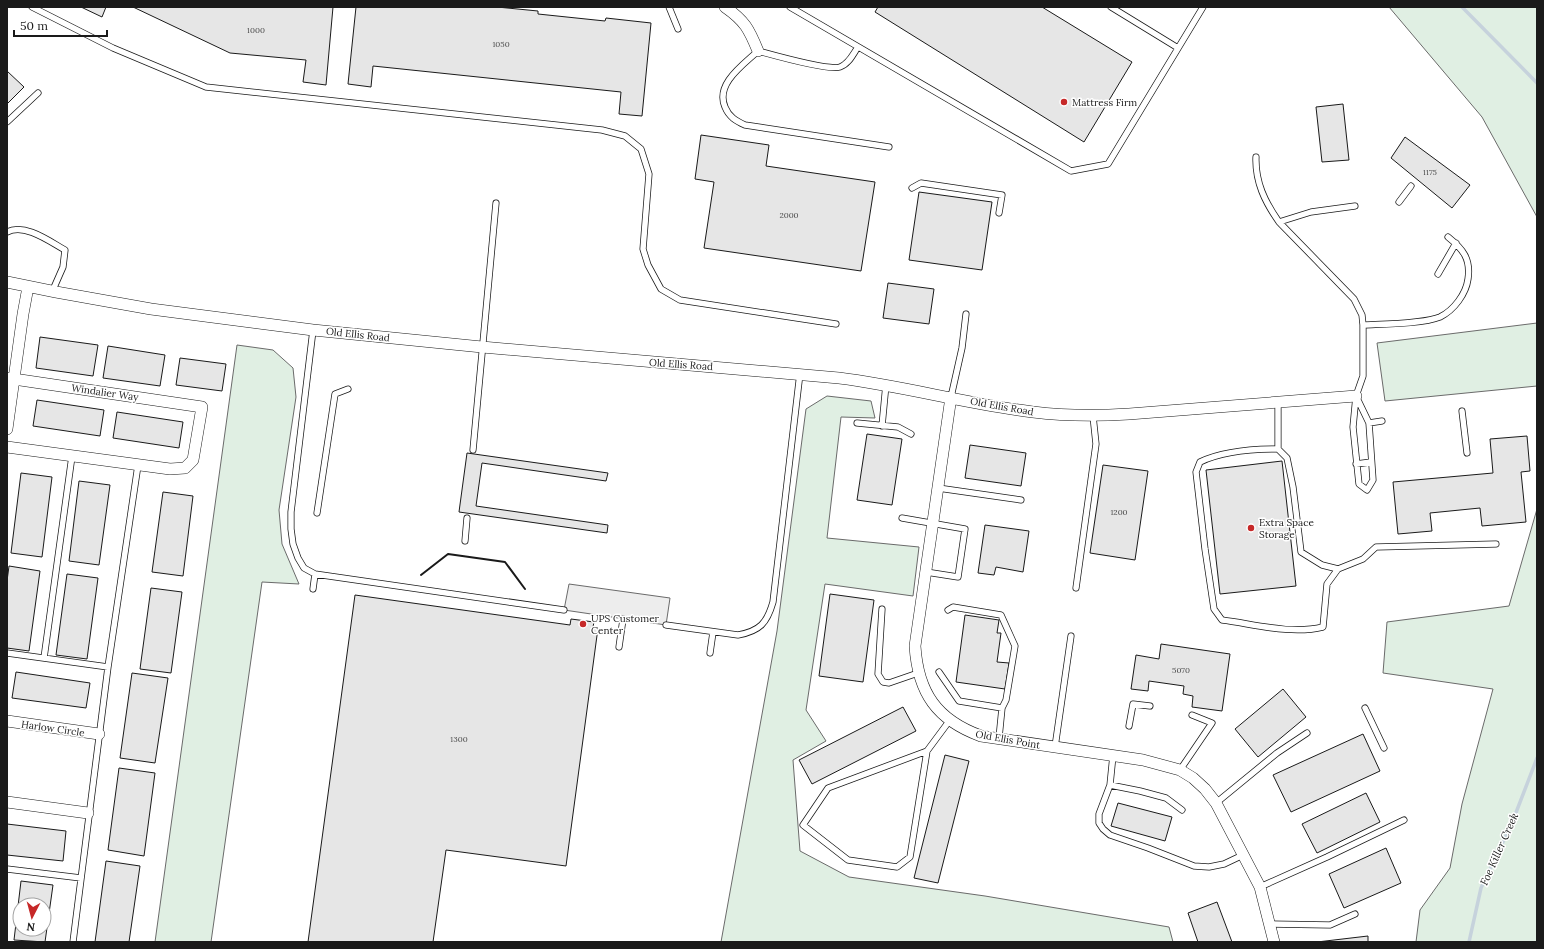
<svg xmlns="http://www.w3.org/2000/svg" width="1544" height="949" font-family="Lora,serif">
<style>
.green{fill:#e0efe3;stroke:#6a6a6a}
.parking{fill:#ededed;stroke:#6a6a6a}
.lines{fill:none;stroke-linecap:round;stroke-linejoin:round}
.stream{stroke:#c6d2dc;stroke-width:3.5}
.building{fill:#e6e6e6;stroke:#1a1a1a;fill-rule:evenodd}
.lane-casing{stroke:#1a1a1a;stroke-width:7}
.street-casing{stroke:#1a1a1a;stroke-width:12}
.lane{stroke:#fff;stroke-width:5.5}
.street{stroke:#fff;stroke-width:11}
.wall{stroke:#1a1a1a;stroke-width:2}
.poi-dot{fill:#c62828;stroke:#fff;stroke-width:1.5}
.labels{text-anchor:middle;stroke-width:3;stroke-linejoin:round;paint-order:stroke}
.number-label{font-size:8px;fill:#4d4d4d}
.poi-label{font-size:10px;fill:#1a1a1a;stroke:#fff;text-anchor:start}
.street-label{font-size:10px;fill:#1a1a1a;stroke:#fff}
.water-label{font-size:11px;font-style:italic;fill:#1a1a1a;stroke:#fff}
</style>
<rect width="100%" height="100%" fill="#fff"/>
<path class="green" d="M1389,7H1537V217L1482,117Z
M1537,323V386L1385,401L1377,343Z
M237,345L273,350L293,368L296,397L279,510L282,544L299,584L262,582L211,942H155Z
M827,396L871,401L875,418L841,417L827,538L919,547L913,596L825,584L806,710L826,741L793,760L800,851L849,877L985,896L1169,927L1173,942H721L777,631L806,409Z
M1537,509V942H1416L1420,910L1450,868L1462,804L1493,689L1383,673L1387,622L1509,606Z"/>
<path class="parking" d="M569,584L670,598L666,625L564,610Z"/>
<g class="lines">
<path class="stream" d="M1462,7L1537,83
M1469,942L1481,888L1512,823L1537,758"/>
</g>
<path class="building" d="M81,7H106L102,17Z
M133,7H333L326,85L303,82L306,60L230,53Z
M356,7H497L538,11V14L605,21L606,18L651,23L642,116L619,114L621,92L373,66L371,87L348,84Z
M878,7H1042L1132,62L1084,142L875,12Z
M7,71L24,87L7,104Z
M1343,104L1349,160L1322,162L1316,107Z
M701,135L769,145L766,166L875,182L861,271L704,248L714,182L695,179Z
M1405,137L1470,185L1452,208L1391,158Z
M919,192L992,202L982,270L909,260Z
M888,283L934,289L929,324L883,318Z
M40,337L98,345L93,376L36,368Z
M108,346L165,355L160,386L103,378Z
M180,358L226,364L222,391L176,385Z
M37,400L104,410L100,436L33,426Z
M117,412L183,422L179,448L113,438Z
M867,434L902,439L892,505L857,500Z
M1527,436L1530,471L1521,472L1526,522L1482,526L1480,508L1430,513L1432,531L1398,534L1393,482L1493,473L1490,439Z
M970,445L1026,453L1021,486L965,478Z
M467,453L608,473L606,481L482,463L476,506L608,525L607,533L459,512Z
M1282,461L1296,586L1220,594L1206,470Z
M1103,465L1148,471L1135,560L1090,553Z
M21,473L52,477L42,557L11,553Z
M79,481L110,485L99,565L69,561Z
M163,492L193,496L183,576L152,572Z
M985,525L1029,531L1023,572L996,567L994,575L978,573Z
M9,566L40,571L29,651L7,648V581Z
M67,574L98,578L87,659L56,655Z
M151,588L182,592L171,673L140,669Z
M830,594L874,600L863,682L819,676Z
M355,595L570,625L571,619L594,622L593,627L598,628L566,866L446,850L433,942H308Z
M965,615L999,620L997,633H1001L997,662L1009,663L1005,689L956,682Z
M1161,644L1230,654L1222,711L1192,707L1193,696L1183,694L1184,686L1149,681L1148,691L1131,689L1136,655L1159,659Z
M16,672L90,683L86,708L12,698Z
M132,673L168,678L155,763L120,758Z
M1283,689L1306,717L1258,757L1235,729Z
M903,707L916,731L812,784L799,760Z
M1363,734L1380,771L1291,812L1273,775Z
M945,755L969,761L938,883L914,878Z
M119,768L155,773L144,856L108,850Z
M1366,793L1380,822L1317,853L1302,824Z
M1118,803L1172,817L1165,841L1111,826Z
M7,824L66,831L63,861L7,855Z
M1386,848L1401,883L1344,908L1329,874Z
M106,861L140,866L129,942H95Z
M21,881L53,885L45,942L14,940ZM20,905H44V929H20Z
M1217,902L1232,942H1198L1188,913Z
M1368,936V942H1317Z"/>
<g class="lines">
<g class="lane-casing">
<path id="lane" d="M32,7L113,48L206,87L602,130L625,136L641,149L649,174L643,249L648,265L661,289L680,300L836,324
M669,7L678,29
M790,7L1071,171L1108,164L1203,7
M1111,7L1178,48
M858,47C853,54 849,64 840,67C828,71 773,55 758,51C743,65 715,84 725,107C729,117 736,121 745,125L889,147
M7,122L38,93
M1256,157C1255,182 1265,202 1279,222L1311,212L1355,206
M912,188L921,183L1002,195L999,213
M1399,202L1411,186
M1279,222L1354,299L1362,315L1363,325
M7,232C25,223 49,241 65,250L63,267L52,292
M1438,274L1456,243
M313,330L291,512V529L293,544L298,558L304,568L315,574L564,610
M1356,396L1369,423L1373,480L1367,490L1359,484L1353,427L1356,396L1363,376V325C1383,324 1423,324 1440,317C1454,310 1466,294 1468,279C1471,259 1463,249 1448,237
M951,397L962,348L966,314
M1278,402V449
M1462,411L1467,453
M857,423L898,427L911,434
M1369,423L1382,421
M882,426L886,384
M473,450L496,203
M1356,464L1371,462
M938,488L1021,500
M317,513L335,394L348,389
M902,518L965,529L958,577L926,572
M465,541L467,518
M1338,569L1322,565L1301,552L1293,487L1287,458L1278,449C1252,449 1223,451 1200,462L1196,472L1205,549L1214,609L1222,620C1254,624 1291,635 1323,627L1327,584L1338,569L1363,559L1376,547L1496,544
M1076,588L1096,444L1093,416
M313,589L315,574
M882,609L878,674L883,682L889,683L918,673
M948,610L953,607L1001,615L1015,646L1006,700L1002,708L999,738
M666,625L738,635C760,631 767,623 773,602L800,373
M619,647L623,619
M7,653L108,667L138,465
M710,653L713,632
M44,658L72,456
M939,672L959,701L1002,708
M1365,708L1384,748
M1129,726L1133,704L1150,706
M1055,747L1071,636
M927,751L910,857L897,867L848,860L803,825L828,788L927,751L950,720
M1113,755L1110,785L1140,791L1166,798L1182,810
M1180,770L1212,723L1192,715
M1110,785L1099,814V823L1103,829L1110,835L1148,848L1194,866L1209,867L1224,864L1243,855
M1216,803L1277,753L1307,733
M7,869L81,878
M1260,887L1327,857L1404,820
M1269,924L1330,925L1355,914
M73,942L108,667"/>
</g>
<g class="street-casing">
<path id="street" d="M725,7C745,21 749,29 758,51
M7,282L56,292L151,309L313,330L482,347L839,378C904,386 967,404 1033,412C1065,416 1097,416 1129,414L1356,396
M7,378L202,407L193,460L185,468L170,469L7,447
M951,397L915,646C918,693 937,720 981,736L1143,760L1180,770L1193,778L1205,789L1216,803L1260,887L1274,942
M7,429L23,314L28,287
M7,721L99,734
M7,802L88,813"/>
</g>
<use href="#lane" class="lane"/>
<use href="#street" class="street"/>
<path class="wall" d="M421,575L448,554L505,562L525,589"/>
</g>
<g class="poi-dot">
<circle cx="1064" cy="102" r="4"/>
<circle cx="1251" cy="528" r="4"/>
<circle cx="583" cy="624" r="4"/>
</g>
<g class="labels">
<g class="number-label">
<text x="256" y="33">1000</text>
<text x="501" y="47">1050</text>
<text x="1430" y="175">1175</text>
<text x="789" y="218">2000</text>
<text x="1119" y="515">1200</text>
<text x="1181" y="673">5070</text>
<text x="459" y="742">1300</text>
</g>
<g class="poi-label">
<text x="1072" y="106">Mattress Firm</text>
<text x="1259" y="526">Extra Space<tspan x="1259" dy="12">Storage</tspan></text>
<text x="591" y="622">UPS Customer<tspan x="591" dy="12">Center</tspan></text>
</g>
<g class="street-label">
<text transform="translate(358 334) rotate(6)" y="4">Old Ellis Road</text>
<text transform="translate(681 364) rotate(4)" y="4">Old Ellis Road</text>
<text transform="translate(105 392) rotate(8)" y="4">Windalier Way</text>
<text transform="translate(1002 406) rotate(10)" y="4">Old Ellis Road</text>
<text transform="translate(53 728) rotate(8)" y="4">Harlow Circle</text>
<text transform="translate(1008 739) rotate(10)" y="4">Old Ellis Point</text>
</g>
<g class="water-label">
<text transform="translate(1499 849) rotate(-66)" y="4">Foe Killer Creek</text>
</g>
</g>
<rect width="1544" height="949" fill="none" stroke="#1a1a1a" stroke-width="16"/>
<g transform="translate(32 917) rotate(186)"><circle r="19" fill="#ffffff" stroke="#a3a3a3"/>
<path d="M0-3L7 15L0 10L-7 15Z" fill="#c62828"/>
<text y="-6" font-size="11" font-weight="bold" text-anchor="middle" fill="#1a1a1a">N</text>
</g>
<path d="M14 30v6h93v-6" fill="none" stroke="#1a1a1a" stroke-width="2"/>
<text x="20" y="30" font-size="12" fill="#1a1a1a" stroke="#ffffff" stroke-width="3" paint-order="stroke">50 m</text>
</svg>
